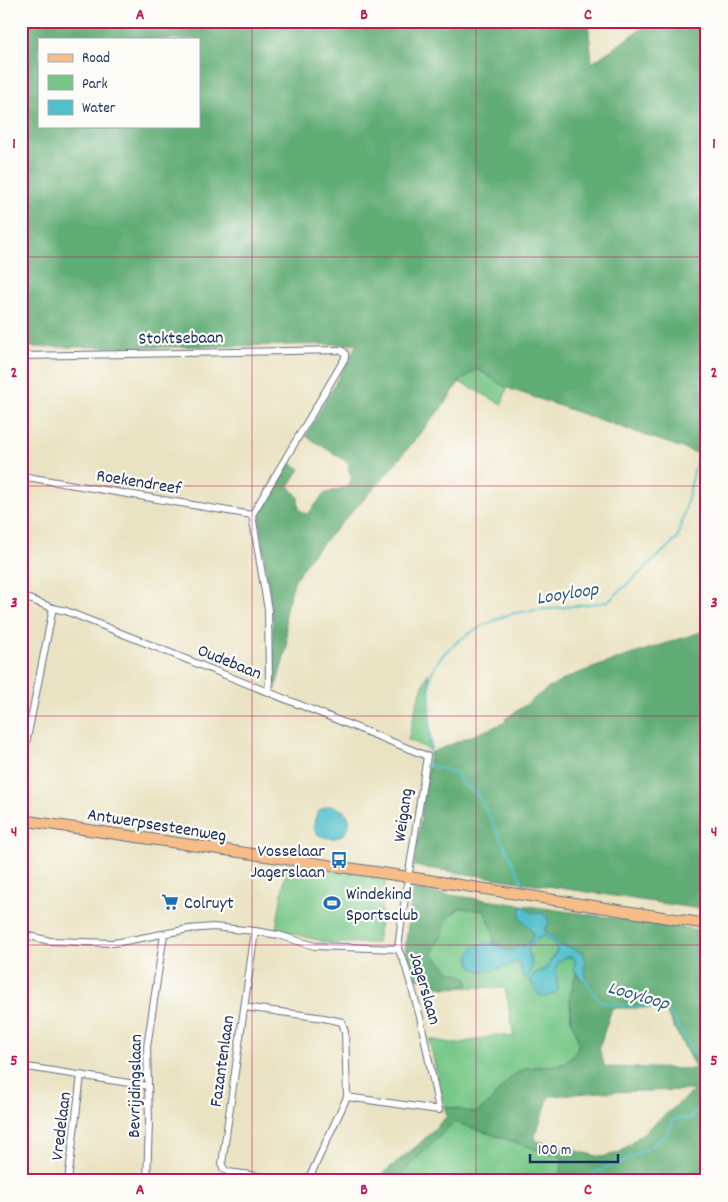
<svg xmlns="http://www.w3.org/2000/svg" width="728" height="1202" font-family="Dekko,sans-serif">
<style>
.green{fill:#77c788;stroke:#497b73}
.forest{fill:#61ac74;stroke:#3e6e69;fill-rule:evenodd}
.water{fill:#51bfca;stroke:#367794}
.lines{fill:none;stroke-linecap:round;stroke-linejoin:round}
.stream{stroke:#51bfca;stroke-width:2}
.street-casing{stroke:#636e81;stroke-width:8}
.primary-casing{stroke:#636e81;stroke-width:12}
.street{stroke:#fff;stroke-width:6}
.primary{stroke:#f7bd88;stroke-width:10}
.grid{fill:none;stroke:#c2185b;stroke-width:1;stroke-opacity:0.55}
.labels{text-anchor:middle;stroke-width:4.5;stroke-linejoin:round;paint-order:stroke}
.street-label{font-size:18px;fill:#1b2f5e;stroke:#fdfcf7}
.poi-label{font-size:18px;fill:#1b2f5e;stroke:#fdfcf7;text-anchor:start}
.water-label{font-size:19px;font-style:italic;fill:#2b5a7e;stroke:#fdfcf7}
.neatline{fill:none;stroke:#c2185b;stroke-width:2}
.grid-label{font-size:16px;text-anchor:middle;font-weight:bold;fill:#c2185b}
</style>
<rect width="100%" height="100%" fill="#fdfcf7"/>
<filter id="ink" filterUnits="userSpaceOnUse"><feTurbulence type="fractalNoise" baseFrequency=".02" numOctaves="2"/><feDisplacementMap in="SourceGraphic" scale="10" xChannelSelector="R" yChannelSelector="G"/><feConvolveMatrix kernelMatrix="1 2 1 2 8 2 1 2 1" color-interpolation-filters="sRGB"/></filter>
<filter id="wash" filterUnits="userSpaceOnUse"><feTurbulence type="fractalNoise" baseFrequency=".0096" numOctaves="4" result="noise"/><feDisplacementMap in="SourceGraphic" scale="20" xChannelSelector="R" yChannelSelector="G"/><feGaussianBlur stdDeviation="1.12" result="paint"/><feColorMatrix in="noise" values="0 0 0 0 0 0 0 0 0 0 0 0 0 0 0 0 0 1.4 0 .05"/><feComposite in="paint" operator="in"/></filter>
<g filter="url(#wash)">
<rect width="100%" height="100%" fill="#eae3c3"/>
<path class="green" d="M477,369L507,388L502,404L459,382Z
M428,673L429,682L431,750L408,740L417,702Z
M287,863L386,878L377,943H329L276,929Z
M460,908L484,911C490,922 494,931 494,944L489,943L480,971H489L515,962H518L520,965L523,977L532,964L528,949L538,938L545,936L556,946L557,950L546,968L535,973L530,980L539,995L558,983C556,978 554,971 556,966C559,959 568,955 574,958L575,964L574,970L576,973L570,997L571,1021L576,1032L579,1044L573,1056L564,1064L526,1068L511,1077L488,1105L475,1113L444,1106L429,1039L451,1043H461L498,1035L514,1037L505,988L468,987V978L448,970L432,953L443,934L447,918Z
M454,1122L563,1158L559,1181H410L400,1176Z"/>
<path class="forest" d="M21,21H588L592,63L653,21H707V436L700,454L507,388L477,369L459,382L447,401L380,482L310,557L295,579L285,612L287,646L275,691L272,611L259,518L261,510L290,463L300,469L289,486L298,497L299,509L305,514L309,513L324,494L348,486L352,477L348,469L349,463L306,436L357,344L154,347H21ZM39,39H199V126H39Z
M707,630V910L414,866L430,753L506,722L505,719L524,706L547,689L571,676L609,662Z
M412,889L435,893L707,931V1181H559L563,1158L454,1122L400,1176L410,1181H373L417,1146L447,1116L444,1106L475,1113L486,1106L511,1077L526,1068L564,1064L573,1056L579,1044L576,1032L571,1021L570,997L576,973L580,979H586C584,970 584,962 583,953L571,948L561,946L545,931L544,914L531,912L523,907L520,918C524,922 533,928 533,934C534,943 516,952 508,951C504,950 498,945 494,944C494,931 490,922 484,911L460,908L447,918L443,934L432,953L448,970L468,978V987L444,988L412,976L405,952ZM612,1008H664L696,1069L605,1067L599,1048ZM695,1090L619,1153L601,1157L534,1140L549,1096L600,1092Z"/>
<path class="water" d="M329,806C363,810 350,845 324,837C318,835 314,833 314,826C314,816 319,808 329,806Z
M523,906L531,912L544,914L548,919L549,924L545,927V931L561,946L571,948L583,953C586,962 583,970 586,979L583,981L574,970L575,964L574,958C570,956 567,957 563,959C551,966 558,979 558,990C553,995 546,998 539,995L530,980C535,970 540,974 546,968C551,963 554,956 557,950L556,946L545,936L538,938L528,949C530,960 536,969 526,978L523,977L520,965L518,962H515C504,967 471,981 469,958C468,945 486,941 495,944C500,946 504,950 509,951C513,951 516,948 518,945L526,947C539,933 531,929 520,918L521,907Z"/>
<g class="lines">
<path class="stream" d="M429,753L430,678C438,647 480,625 508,615C521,611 536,610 550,609C566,607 583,605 599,603L606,602L612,598L677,539L684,514L699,451L704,435L707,436
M428,764V765L457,773L460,781L476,794L483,804L514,865L523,885
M585,979L597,998L605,1003L664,1010L670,1013L683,1035L707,1072
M574,1181C595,1171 670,1148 672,1122C678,1116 682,1118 689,1120C692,1116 697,1110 699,1105C703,1096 697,1093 707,1081"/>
</g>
</g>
<g filter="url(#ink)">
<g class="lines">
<g class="street-casing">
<path id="street" d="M21,356L341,350L345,353V358L252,515
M21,476L252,515
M252,515L268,610L269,679L268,692
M21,596L53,608L66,611L427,756L401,924L398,949L405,964L420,1017L439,1110L347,1097L312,1172L306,1181
M21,769L53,608
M255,931L222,1164L223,1168L228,1172L294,1181
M21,934L50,941L112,943L120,942L189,929L213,927L255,931L278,935L315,946L398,949
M244,1007L324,1018L342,1022L345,1032L347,1097
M21,1066L148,1086
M68,1181L81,1075
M147,1181L149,1122L147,1047L164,934"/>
</g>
<g class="primary-casing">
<path id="primary" d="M21,820L409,877L707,924"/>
</g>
<use href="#street" class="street"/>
<use href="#primary" class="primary"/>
</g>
</g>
<path class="grid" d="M252,21V1181M476,21V1181M21,257H707M21,486H707M21,716H707M21,945H707"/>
<defs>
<g id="bus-bare" transform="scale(1.35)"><path d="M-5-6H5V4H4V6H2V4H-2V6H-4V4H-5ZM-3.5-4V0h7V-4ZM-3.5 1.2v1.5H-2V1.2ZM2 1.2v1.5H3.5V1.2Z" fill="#1f6fb2" stroke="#fdfcf7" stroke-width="2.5" paint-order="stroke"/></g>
<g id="supermarket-bare" transform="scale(1.35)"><path d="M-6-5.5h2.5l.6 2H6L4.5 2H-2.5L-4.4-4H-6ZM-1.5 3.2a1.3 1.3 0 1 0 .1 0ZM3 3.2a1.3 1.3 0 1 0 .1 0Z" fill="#1f6fb2" stroke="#fdfcf7" stroke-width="2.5" paint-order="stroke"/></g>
<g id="stadium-bare" transform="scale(1.35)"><path d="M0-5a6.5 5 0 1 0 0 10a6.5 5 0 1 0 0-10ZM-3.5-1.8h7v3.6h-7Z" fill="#1f6fb2" stroke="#fdfcf7" stroke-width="2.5" paint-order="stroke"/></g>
</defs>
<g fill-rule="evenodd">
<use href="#bus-bare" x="339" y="860"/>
<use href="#supermarket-bare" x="170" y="902"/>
<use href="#stadium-bare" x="332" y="903"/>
</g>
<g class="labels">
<g class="street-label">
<text transform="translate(181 337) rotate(-1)" y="6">Stoktsebaan</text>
<text transform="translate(139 481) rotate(9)" y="6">Roekendreef</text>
<text transform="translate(230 661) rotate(22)" y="6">Oudebaan</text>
<text transform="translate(402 815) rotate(-82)" y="6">Weigang</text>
<text transform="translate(157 824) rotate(9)" y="6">Antwerpsesteenweg</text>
<text transform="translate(426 988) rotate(74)" y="6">Jagerslaan</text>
<text transform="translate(221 1061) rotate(-82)" y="6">Fazantenlaan</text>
<text transform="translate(134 1086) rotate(-89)" y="6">Bevrijdingslaan</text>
<text transform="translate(60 1126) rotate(-83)" y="6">Vredelaan</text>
</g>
<g class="poi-label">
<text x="325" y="856" text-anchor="end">Vosselaar<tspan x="325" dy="21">Jagerslaan</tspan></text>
<text x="346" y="899">Windekind<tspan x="346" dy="21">Sportsclub</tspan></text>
<text x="184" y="908">Colruyt</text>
</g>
<g class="water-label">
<text transform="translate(567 592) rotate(-9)" y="7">Looyloop</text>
<text transform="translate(639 994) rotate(16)" y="7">Looyloop</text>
</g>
</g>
<rect width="728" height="1202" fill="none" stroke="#fdfcf7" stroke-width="55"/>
<rect x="38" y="38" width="162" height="90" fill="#fdfcf7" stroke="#a3aaba"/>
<rect x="48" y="54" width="25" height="8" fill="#f7bd88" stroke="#a3aaba"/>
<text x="82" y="62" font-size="15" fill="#1b2f5e">Road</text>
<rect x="48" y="75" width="25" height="15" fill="#77c788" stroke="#a3aaba"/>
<text x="82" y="88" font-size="15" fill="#1b2f5e">Park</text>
<rect x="48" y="100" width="25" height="15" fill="#51bfca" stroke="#a3aaba"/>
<text x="82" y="112" font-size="15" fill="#1b2f5e">Water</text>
<path d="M530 1154v8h88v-8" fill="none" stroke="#1b2f5e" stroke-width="2.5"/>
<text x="538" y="1154" font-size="15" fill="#1b2f5e" stroke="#fdfcf7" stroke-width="4" paint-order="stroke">100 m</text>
<rect x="28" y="28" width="672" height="1146" class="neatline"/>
<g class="grid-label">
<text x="140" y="19">A</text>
<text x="364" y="19">B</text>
<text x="588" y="19">C</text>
<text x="14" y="148">1</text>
<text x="714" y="148">1</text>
<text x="14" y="377">2</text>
<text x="714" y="377">2</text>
<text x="14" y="607">3</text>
<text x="714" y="607">3</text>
<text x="14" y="836">4</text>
<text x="714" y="836">4</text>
<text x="14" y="1065">5</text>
<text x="714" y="1065">5</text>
<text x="140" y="1194">A</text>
<text x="364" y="1194">B</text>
<text x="588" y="1194">C</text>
</g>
</svg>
